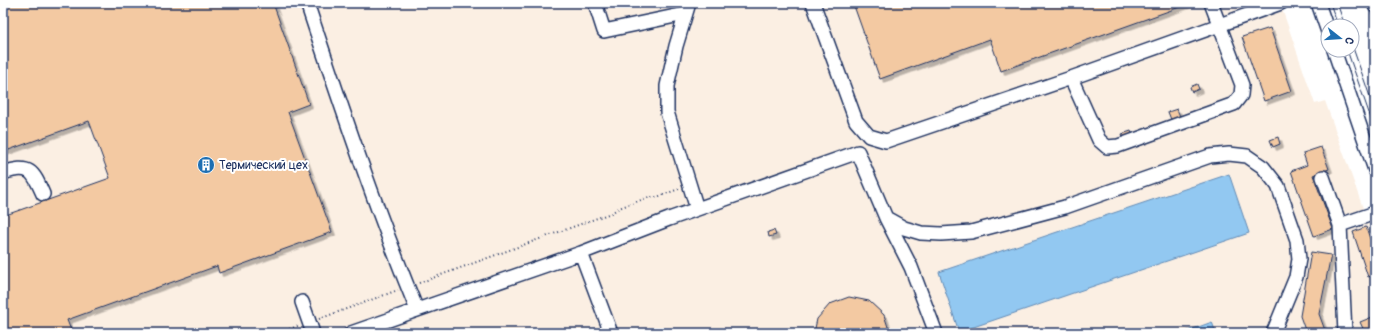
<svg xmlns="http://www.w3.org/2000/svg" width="1378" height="336" font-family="Pangolin,sans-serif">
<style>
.built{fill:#fbefe3}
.water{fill:#92c8f1;stroke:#628bb6}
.building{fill:#f3c9a2;stroke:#1b2f5e;filter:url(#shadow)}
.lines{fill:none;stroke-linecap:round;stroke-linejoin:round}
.minor-casing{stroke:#1b2f5e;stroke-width:16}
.path{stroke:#1b2f5e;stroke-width:2;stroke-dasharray:1 3;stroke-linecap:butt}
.minor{stroke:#fff;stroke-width:13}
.tram{stroke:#1b2f5e;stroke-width:1}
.labels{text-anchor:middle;stroke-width:4;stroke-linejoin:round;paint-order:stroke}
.poi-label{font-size:12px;fill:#1b2f5e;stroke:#fff;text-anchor:start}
</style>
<defs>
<filter id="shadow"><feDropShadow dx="3.5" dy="3.5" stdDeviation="0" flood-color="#0004"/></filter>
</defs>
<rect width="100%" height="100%" fill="#fff"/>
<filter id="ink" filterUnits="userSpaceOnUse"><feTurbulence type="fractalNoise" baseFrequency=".025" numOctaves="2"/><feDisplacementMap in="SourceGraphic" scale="8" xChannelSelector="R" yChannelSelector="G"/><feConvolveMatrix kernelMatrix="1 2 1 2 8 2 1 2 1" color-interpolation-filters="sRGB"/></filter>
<g filter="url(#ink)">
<path class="built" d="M3,3H1280L1315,104L1325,101L1375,242V333H3Z"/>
<path class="water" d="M1229,174L1249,233L959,332L939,272Z
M1212,322L1216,333H1182Z"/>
<path class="building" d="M3,3H273L309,104L288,112L332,232L219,273L217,266L67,320L72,333H3V216L110,178L89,121L3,152Z
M853,3H1191L1001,71L990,39L880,79Z
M1270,28L1292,91L1264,101L1242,37Z
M1197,84L1199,89L1192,92L1190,87Z
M1177,109L1181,119L1172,122L1168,112Z
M1131,131L1133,136L1124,139L1122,134Z
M1278,137L1280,144L1273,147L1270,140Z
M1321,147L1329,169L1313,175L1333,229L1314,236L1291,171L1307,165L1303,153Z
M1366,227L1375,253V274L1368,277L1353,232Z
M774,230L776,235L769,237L768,232Z
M1311,252L1331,255L1319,314L1326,333H1306L1300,316Z
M849,297L869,301L884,315L890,333H814L817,319L830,304Z
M1375,316V333H1365L1360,322Z"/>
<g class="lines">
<g class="minor-casing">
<path id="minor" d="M307,3C341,106 376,210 417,310
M595,3L604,31L685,14
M689,3L676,46L667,86V112L697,209
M813,3L856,121L869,136L886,141L1071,78L1281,3
M1318,3L1328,32
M1374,3L1375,6
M1334,50L1375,170
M1071,78L1099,140L1107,147L1118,146L1234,104L1241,95L1242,85L1211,3
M3,173C30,164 33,171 43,194
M1323,177L1340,225L1345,333
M886,218L911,267L936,333
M1340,225L1375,213
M581,253L611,333
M302,302L313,333
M351,333L581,253L669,219L858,152L886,218L904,228L921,233L941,234L971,232L1065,207L1210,156L1229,154L1247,156L1263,167L1278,186L1297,240L1299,259L1296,277L1273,333"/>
</g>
<path class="path" d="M419,283L611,213L619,208L641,200L649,197H657L679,189
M319,319L398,290
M278,333L298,326"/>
<use href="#minor" class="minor"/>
<path class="tram" d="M1330,3L1338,26
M1337,3L1345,26
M1352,45L1375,111
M1347,50L1375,130"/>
</g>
</g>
<defs>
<g id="building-disc" transform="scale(0.9)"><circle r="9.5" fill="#1f6fb2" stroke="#fff"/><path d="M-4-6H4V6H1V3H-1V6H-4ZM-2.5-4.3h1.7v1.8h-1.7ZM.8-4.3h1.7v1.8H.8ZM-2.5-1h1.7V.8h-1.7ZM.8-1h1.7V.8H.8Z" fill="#fff"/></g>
</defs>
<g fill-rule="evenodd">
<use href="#building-disc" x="206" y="165"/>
</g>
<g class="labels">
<g class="poi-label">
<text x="219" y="169">Термический цех</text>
</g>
</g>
<rect width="1378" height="336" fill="none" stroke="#fff" stroke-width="16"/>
<rect x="8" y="8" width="1362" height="320" fill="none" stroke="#1b2f5e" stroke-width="1.5" filter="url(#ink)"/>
<g transform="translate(1340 38) rotate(107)"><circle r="19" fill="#ffffff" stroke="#a4acbf"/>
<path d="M0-3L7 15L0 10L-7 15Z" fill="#1f6fb2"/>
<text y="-6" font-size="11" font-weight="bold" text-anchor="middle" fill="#1b2f5e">С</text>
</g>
</svg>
